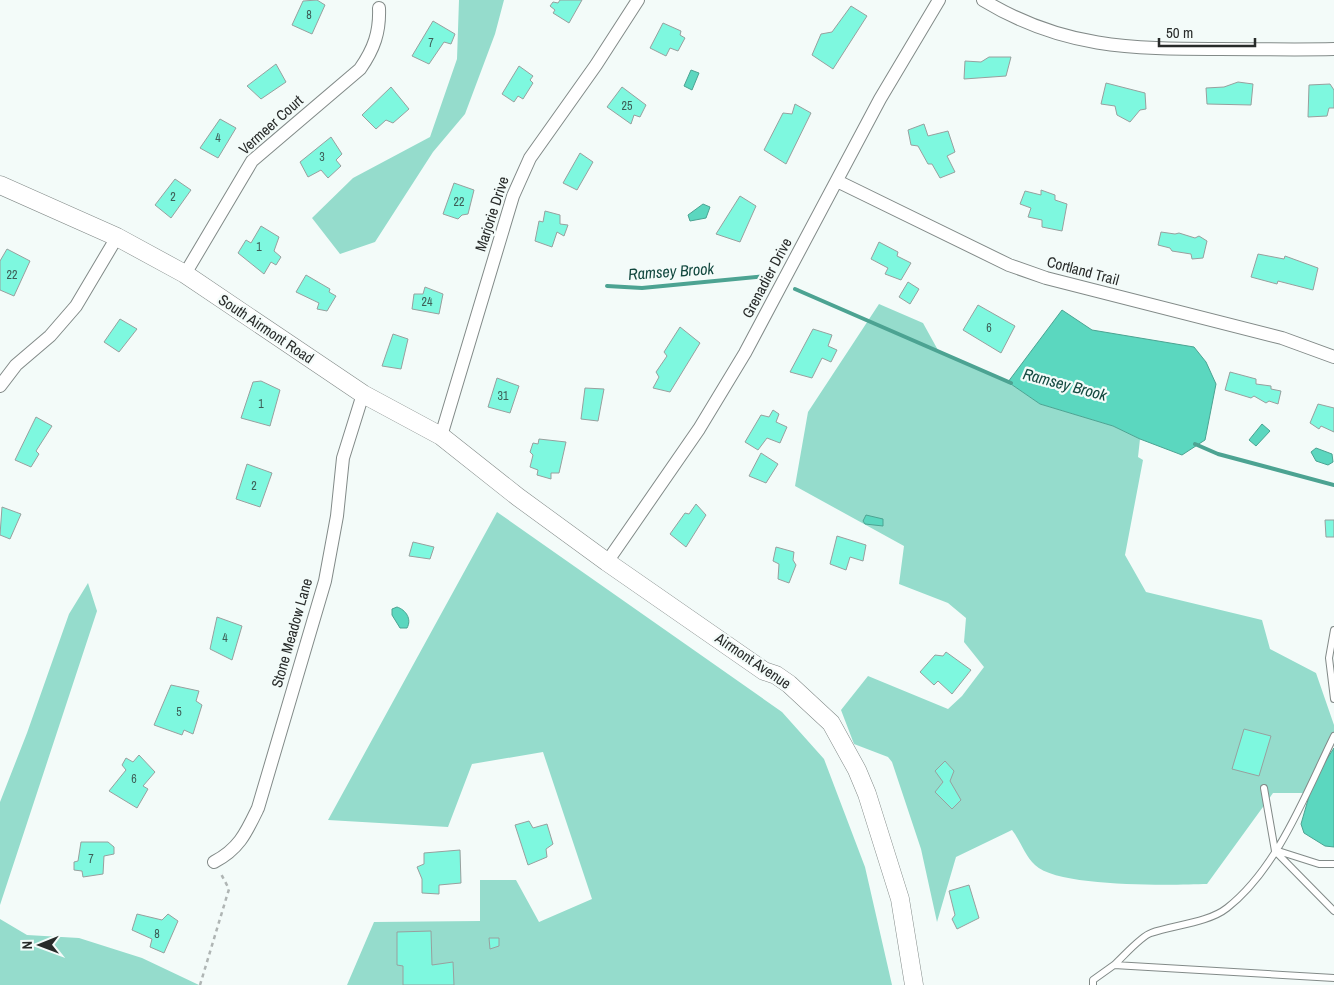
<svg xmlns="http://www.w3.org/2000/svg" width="1334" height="985" font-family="'Archivo Narrow',sans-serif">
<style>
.green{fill:#95dccc}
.water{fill:#5bd7bf;stroke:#4ca392}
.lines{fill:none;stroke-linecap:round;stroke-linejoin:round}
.stream{stroke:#4ca392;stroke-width:4}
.building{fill:#7ef8df;stroke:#98a09e}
.lane-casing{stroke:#828a88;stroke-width:8}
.street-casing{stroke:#828a88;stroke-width:14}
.secondary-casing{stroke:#828a88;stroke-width:19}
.path{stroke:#afb5b4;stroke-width:2.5;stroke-dasharray:4 4;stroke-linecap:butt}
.lane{stroke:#fff;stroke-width:6}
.street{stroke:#fff;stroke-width:12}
.secondary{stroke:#fff;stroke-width:18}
.labels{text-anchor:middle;stroke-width:4.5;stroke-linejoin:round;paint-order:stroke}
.number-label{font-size:12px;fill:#3e5e57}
.street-label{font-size:15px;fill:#282b2a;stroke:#f3fbf9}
.water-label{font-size:16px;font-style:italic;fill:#12483f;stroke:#f3fbf9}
</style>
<rect width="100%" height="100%" fill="#f3fbf9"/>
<path class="green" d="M459,0H504L495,34L465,114L433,152L375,242L340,254L312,218L353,178L430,137L457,59Z
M879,304L923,323L939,352L1008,382L1040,404L1113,426L1140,439L1138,457L1143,460L1125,555L1146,592L1262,620L1270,649L1316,673L1334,725V733L1304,793H1273L1207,884C1172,885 1059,888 1035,865C1025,856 1020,840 1012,830L956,857L937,922L921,849L892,762L888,757L854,744L841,710L868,676L948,709L962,696L984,667L964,642L966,618L948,603L899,584L904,546L795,486L808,412Z
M497,512L782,712L824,759L865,867L892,985H347L374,922L480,921V880H516L539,922L592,899L543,752L472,764L448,827L328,820Z
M88,583L97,611L0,905V802L27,733L69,614Z
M0,919L27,935L79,938L142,958L199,985H0Z"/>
<path class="water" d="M691,70L699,73L692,90L684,86Z
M703,204L710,207L706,218L690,221L688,215Z
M1062,310L1092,330L1194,347L1206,362L1216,384L1205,440L1182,455L1140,439L1113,426L1040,404L1008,382Z
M1262,424L1270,431L1256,446L1249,440Z
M1316,448L1332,454L1333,462L1328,465L1316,461L1311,452Z
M866,515L883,519V526L865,524L863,521Z
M397,607C406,610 412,619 407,628H400L392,615V609Z
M1334,748V847L1325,846L1304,833L1301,824L1314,779Z"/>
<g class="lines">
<path class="stream" d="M607,286L642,288L767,276
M795,289L1011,383
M1195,444L1218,454L1334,485"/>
</g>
<path class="building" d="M317,0L325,5L312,34L292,25L303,1Z
M560,0H582L569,23L553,13L555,10L550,6L553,2L558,3Z
M851,6L867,16L833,69L812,55L821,34L832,32Z
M433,21L455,34L451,44L444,42L429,64L412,56Z
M663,23L681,31L680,35L685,38L678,51L670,48L666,56L650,48Z
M989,57H1011L1006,76L964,79L965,61L981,62Z
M276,64L286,82L261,99L247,86Z
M519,66L533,76L530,80L533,83L523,99L518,96L514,102L502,94Z
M1238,82L1253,84L1251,105L1207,104L1206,88L1224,87Z
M1106,83L1145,93L1146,109L1140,110L1130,122L1117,115L1115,106L1101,104Z
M1330,84L1334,90V108H1329L1327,116L1308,117L1309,85Z
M391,87L409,109L393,123L386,120L376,129L362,115Z
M622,87L646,105L640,117L634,115L631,124L607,107Z
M795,104L811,113L786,164L764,150L783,113L792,114Z
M220,119L236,128L218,158L200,148Z
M924,124L928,136L948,131L955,152L947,156L955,172L940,178L932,164H928L918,146L911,145L908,130Z
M331,137L342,154L336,160L341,166L328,178L321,170L308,177L300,162Z
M580,153L593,162L577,190L563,183Z
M175,179L191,190L171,218L155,205Z
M454,183L474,190L468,214L462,215L458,219L443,214Z
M1041,190L1055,195V200L1067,204L1062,231L1042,227V220L1028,217L1031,208L1020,204L1025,191L1041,195Z
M740,196L756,206L740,242L716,234Z
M545,211L560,215V224L568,225L564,236L557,232L552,247L535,241L539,221L543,222Z
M261,226L279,237L274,251L281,257L276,265L271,262L264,274L238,253L246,240L251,243Z
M1161,232L1175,234L1179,233L1195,238L1199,236L1207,241L1203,258L1192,259L1191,254L1172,251L1170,248L1158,245Z
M879,242L898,252L897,256L911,263L901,280L885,274L888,268L871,259Z
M7,249L30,261L14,296L0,290V261Z
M1258,254L1284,259L1285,256L1318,268L1313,290L1278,281L1277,284L1251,277Z
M306,275L330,289L329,292L336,296L327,311L317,309L319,303L296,292Z
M908,282L919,289L910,304L899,297Z
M425,287L443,294L439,314L412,309L414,294H423Z
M978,305L1015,326L1001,353L963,330Z
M120,319L137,329L119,352L104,342Z
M680,327L700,343L670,392L653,388L659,377L656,372L667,356L664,352Z
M813,329L832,335L828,346L837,350L831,362L822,358L812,378L790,372Z
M393,334L408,339L401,369L382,366Z
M1230,372L1256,379V384L1271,386V389L1281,391L1278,404L1269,401L1266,403L1254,396L1251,398L1225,390Z
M497,378L519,386L510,413L488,407Z
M261,381L280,390L270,426L241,418L253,382Z
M585,388L604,389L598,421L581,419Z
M1318,404L1334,408V432L1321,426L1319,429L1310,423Z
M773,410L779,414L776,422L787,427L780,443L767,438L758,450L745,442L761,415L769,417Z
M36,417L52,426L36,451L39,454L31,467L15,460Z
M539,439L566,442L559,473H551V479L537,475L538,470L530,467L533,455L530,452L533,443L538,444Z
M761,453L778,464L766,483L749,476Z
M247,464L272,473L260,507L236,499Z
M696,504L706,515L686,547L670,534L685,513L689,514Z
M2,507L21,514L10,539L0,535Z
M1325,520H1334V537H1326Z
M837,536L866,545L863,561L850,557L846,570L830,564Z
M413,542L434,547L430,559L409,556Z
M776,547L794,552L793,560L796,565L789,583L778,579L779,564L773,561Z
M217,617L242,626L232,660L210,649Z
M946,652L971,670L952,694L938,681L934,685L920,672L935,655L943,656Z
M171,685L199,691L196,701L202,705L193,734L184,730L182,735L154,725Z
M1244,729L1271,736L1259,776L1232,769Z
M139,755L155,772L143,786L148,789L137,808L109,791L126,770L122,765L126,758L133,762Z
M945,761L954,771L950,781L961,800L952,809L935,792L943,782L935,771Z
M529,821L533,828L547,824L553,844L546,849L547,857L528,865L515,825Z
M81,842H108L114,847V854L104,856L103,874L83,877L82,871L74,870V862L78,861Z
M460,850L461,883L439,885V894L422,893V879L417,867L424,864V853Z
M969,885L979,918L957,929L952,919L955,915L949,891Z
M137,914L162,920L168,914L178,921L164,953L150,947L152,939L132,930Z
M431,931L432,965L453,962L454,985H403V966L397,965V932Z
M489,938H499V946L490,949Z"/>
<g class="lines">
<g class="lane-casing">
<path id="lane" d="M1334,630L1329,658L1334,699
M1264,788L1275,851L1334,911
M1275,850L1319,864H1334
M1114,965C1123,957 1141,936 1151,933C1173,925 1208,923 1227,908C1278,868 1306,793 1334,736
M1093,985V980L1114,965L1334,978"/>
</g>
<g class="street-casing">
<path id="street" d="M983,0C1062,48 1130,49 1220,49C1258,49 1296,50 1334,49
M837,181L1009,265L1046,278L1282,338L1334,357
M185,274L252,161L360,69C374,49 380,32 379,8
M0,386L16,365L50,336L76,306L117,237
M441,436L513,196L530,158L596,65L638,0
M607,562L699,429L745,353L880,99L939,0
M214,862C239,849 246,833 258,808L325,581L337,516L343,458L363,394"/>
</g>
<g class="secondary-casing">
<path id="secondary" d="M0,185L117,237L185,274L363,394L441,436L518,497L607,562L764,671L776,675L789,684L831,723L857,770L867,794L900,899L914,985"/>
</g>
<path class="path" d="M200,985L229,889L220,872"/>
<use href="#lane" class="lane"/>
<use href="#street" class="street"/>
<use href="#secondary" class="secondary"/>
</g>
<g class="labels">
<g class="number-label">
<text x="309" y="19">8</text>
<text x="431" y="47">7</text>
<text x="627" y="110">25</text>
<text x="218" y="142">4</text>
<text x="322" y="161">3</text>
<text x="173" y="201">2</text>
<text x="459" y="206">22</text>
<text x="259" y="251">1</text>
<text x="12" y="279">22</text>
<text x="427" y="306">24</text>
<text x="989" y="332">6</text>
<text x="503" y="400">31</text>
<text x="261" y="408">1</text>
<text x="254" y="490">2</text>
<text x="225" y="642">4</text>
<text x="179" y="716">5</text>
<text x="134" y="783">6</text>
<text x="91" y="863">7</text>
<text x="157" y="938">8</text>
</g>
<g class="street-label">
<text transform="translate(271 125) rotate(-42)" y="5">Vermeer Court</text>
<text transform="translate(492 214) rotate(-72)" y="5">Marjorie Drive</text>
<text transform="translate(1083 271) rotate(15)" y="5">Cortland Trail</text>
<text transform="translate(767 278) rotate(-62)" y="5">Grenadier Drive</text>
<text transform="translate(266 329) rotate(34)" y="5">South Airmont Road</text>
<text transform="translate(292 633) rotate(-74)" y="5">Stone Meadow Lane</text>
<text transform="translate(753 661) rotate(34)" y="5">Airmont Avenue</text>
</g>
<g class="water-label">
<text transform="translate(671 271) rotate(-4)" y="6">Ramsey Brook</text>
<text transform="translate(1065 384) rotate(15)" y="6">Ramsey Brook</text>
</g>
</g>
<g transform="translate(40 945) rotate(269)" stroke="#f3fbf9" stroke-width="4" paint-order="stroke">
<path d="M0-4L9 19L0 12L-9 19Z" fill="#282b2a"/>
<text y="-8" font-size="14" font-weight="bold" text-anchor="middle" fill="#282b2a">N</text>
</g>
<path d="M1159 38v8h96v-8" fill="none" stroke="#282b2a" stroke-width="2.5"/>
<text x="1166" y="38" font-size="15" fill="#282b2a" stroke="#f3fbf9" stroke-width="4" paint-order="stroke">50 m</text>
</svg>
